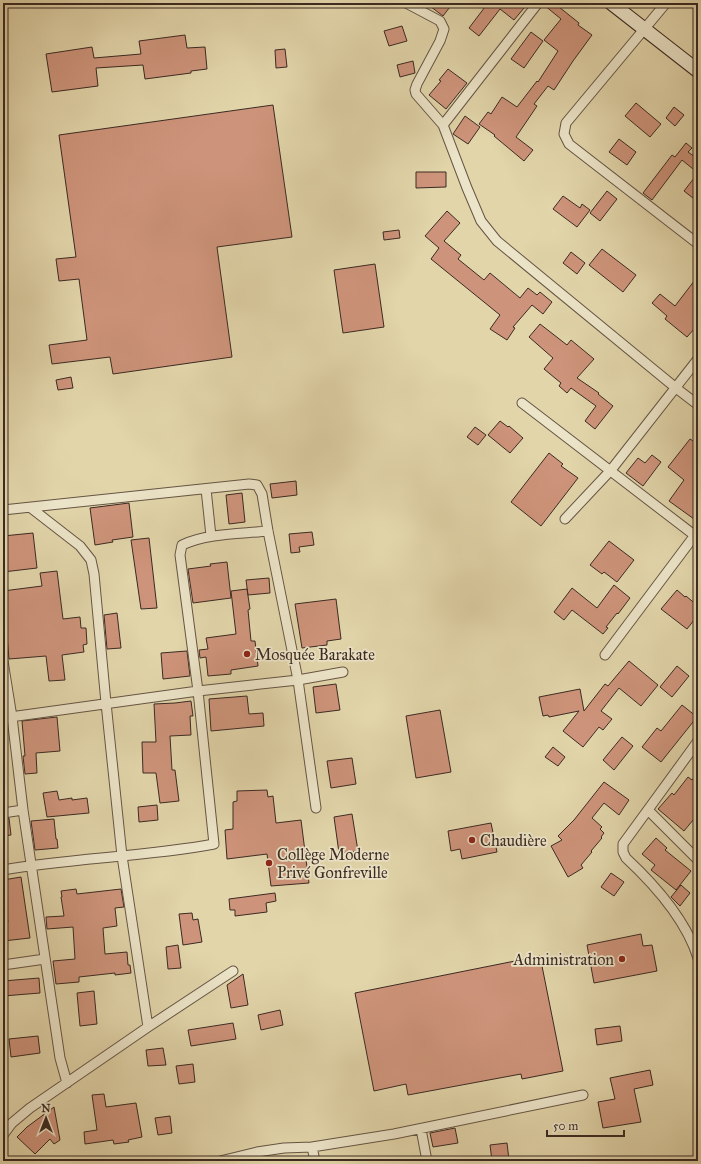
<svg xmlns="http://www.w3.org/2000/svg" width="701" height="1164" font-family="'IM FELL Great Primer',serif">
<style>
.building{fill:#ce947b;stroke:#3b2a22}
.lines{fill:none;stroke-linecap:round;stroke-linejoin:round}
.street-casing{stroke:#655544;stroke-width:11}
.secondary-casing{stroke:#3b2a22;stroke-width:15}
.street{stroke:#ece4c8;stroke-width:9}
.secondary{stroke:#ece4c8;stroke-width:13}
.poi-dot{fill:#8f2418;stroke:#ece4c8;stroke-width:1.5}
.labels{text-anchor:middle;stroke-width:3.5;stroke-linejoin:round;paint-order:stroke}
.poi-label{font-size:16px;fill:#3b2a22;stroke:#ece4c8;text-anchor:start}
</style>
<rect width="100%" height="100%" fill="#e2d5aa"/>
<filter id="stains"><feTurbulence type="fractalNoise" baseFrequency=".005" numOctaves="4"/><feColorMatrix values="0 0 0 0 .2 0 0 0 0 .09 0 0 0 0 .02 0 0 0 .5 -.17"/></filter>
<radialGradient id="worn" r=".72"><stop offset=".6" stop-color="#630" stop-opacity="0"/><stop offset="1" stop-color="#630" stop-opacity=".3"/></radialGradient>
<path class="building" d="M426,3H453L443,16Z
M488,3H517L524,8L514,20L500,9L479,36L469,28Z
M544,3H554L579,23L578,25L592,35L573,61L554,90L548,86L534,104L537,106L516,137L533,150L524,161L494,136L495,135L479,124L488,112L491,114L502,97L517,107L537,81L538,82L558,51L544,40L561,19L544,5Z
M402,26L407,41L389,46L384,31Z
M531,32L543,41L524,68L511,59Z
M185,35L187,48L205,47L207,69L191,71V73L145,79L143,65L96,68L98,86L52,92L46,54L92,47L94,58L141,54L139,41Z
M285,49L287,67L276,68L275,50Z
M413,61L415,73L400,77L397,65Z
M448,69L467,83L446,109L429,95L441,81L439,80Z
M636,103L661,124L650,137L625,116Z
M273,105L292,237L217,247L232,357L113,374L110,357L52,364L49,345L87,340L79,279L59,281L56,259L76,257L59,135Z
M674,107L684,115L675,126L666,118Z
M465,116L480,127L468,144L453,134Z
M619,139L636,152L627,165L609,152Z
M686,143L692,148L688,152L698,159V173L682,160L652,200L643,193L672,155L675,157Z
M416,172H446V187L416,188Z
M698,173V202L684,191Z
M607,191L617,199L600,221L590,213Z
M563,196L580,208L582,204L590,210L577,227L553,209Z
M447,211L460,223L444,241L461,255L458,259L484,280L490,273L520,298L528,288L537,295L540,292L552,302L543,314L532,305L513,327L515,328L507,340L490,329L500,315L431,259L439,248L425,236Z
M399,230L400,238L384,240L383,232Z
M602,249L636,275L623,292L589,265Z
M571,252L585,263L577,274L563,263Z
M375,264L384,327L343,333L334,270Z
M698,276V332L694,329L687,337L665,319L667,316L652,303L660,294L675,306Z
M540,324L567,345L571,340L594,359L577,378L599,393L598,394L613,406L595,429L585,421L596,406L571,388L567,393L559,386L561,383L544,369L553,358L529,337Z
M71,377L73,388L58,390L56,380Z
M500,421L508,427L509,426L523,438L510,453L488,435Z
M475,427L486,435L478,445L467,437Z
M690,439L698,444V514L694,519L669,501L684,480L668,467Z
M549,453L563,464L561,466L578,478L541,526L511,502Z
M652,455L661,462L643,486L626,473L638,458L645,463Z
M296,481L297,495L272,498L270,484Z
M242,493L245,522L229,524L226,495Z
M129,503L133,537L112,540L113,542L95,545L90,508Z
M312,532L314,545L299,547L300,552L291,553L289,534Z
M33,533L37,568L3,572V536Z
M149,538L157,608L141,609L131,540Z
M609,541L634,560L617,582L604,572L602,574L590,565Z
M227,562L231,598L193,603L188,569L211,566L210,564Z
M57,571L63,619L80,617L81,628H86L87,644L83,645L84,652L62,655L65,680L49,681L46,656L9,659L3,591L42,586L40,573Z
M269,578L270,593L248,595L246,580Z
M614,585L630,598L618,614L617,613L606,627L608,628L603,634L572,610L564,620L554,612L572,588L597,608Z
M247,589L250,609L248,610L251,641H255L258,666L231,670V674L208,676L206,657L200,658L199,650L208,649L206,638L236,634L231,591Z
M677,590L685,597L686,596L698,606V615L687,629L661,609Z
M336,599L341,639L327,641V645L302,648L295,604Z
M117,613L121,648L107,649L104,615Z
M187,651L190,676L163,679L161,653Z
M629,661L658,685L641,706L619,688L601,711L612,719L603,730L599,727L583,747L563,731L579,711L549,717L548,715L543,716L539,697L580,689L584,711L605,684L608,686Z
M677,666L689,676L672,697L660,687Z
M336,684L340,710L316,713L313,687Z
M247,696L249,714L263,713L264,726L211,731L209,699Z
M191,701L193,716H190L191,735L170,736L172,770H175L179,801L160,803L156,773H143L142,742H156L154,704L175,703Z
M682,705L697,717L661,762L642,747L657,728L661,731Z
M440,710L451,772L416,778L406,716Z
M57,717L60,751L36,753L37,773L25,774L23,756H25L22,721Z
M622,737L633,746L614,770L603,760Z
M553,747L565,757L558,766L545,757Z
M352,758L356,784L331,788L327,761Z
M698,773V814L684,831L658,809L672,793L674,795L688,777L692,780Z
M604,782L629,800L619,815L604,803L592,818L602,827L600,829L604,833L601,837L602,838L591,851L592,852L581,865L583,868L568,877L551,846L562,840L558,836L574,820Z
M267,790L268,797L273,796L276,823L301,820L309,883L271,886L267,854L227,859L225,830L233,829V802L237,801V791Z
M57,791L59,800L72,798V800L87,798L89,813L47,817L43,793Z
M157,805L158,820L139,822L138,807Z
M352,814L358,851L339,853L334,817Z
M9,818L11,835L3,836V819Z
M54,819L56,839H57L58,848L35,850L31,821Z
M491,823L497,852L462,859L460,849L451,851L448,831Z
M656,838L667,848L665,850L691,871L676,890L651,870L655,865L642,854Z
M611,873L624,882L614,896L601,887Z
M21,877L30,938L3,941V923L8,922L3,891V880Z
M681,885L690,893L680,906L671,897Z
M76,889L77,894L121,889L124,907L115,908L117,926L103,928L105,954L127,952L128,965H130L131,973L115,975V973L79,977V982L56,984L53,961L75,959L73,927L47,929L46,917L64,916L61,897H62L61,891Z
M275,893L276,901L266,903L267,912L235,916V910H230L229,899Z
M192,913L193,920L198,919L202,942L183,945L179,914Z
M641,934L643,946L652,945L657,971L594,983L587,945Z
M178,945L181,968L168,969L166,947Z
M540,956L563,1071L522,1079L521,1074L408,1095L406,1084L374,1091L355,993Z
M243,974L248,1005L231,1008L227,985Z
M39,978L40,993L3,996V981Z
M94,991L97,1024L80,1026L77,993Z
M280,1010L283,1025L261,1030L258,1015Z
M233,1023L236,1039L191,1046L188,1030Z
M620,1026L622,1041L597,1045L595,1029Z
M38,1036L40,1053L11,1057L9,1039Z
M163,1048L166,1065L148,1066L146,1050Z
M193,1064L195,1082L179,1084L176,1066Z
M650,1070L653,1085L634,1089L641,1122L603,1128L598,1102L615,1099L610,1078Z
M104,1094L106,1107L136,1103L142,1137L128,1140L129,1142L114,1144L113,1140L85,1144L84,1132L97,1130L92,1095Z
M54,1107L60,1140L54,1144L50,1139L35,1154L17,1137L27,1127Z
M170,1116L172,1133L158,1135L155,1118Z
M455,1128L458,1143L433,1147L430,1133Z
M507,1143L509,1160L492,1161L490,1145Z"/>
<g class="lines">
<g class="street-casing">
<path id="street" d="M406,3L440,21L444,29L440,41L417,84L415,90L416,94L443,125L467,188L481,221L497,241L676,388L698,405
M666,3L566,123L564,134L569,144L698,244
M443,125L538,3
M522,403L698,538
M206,489L211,536
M31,508L80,546L91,560L94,574L106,703L122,856L148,1027
M3,510L249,484L257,485L262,494L268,531L298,680L316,808
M565,519L611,470L698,359
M605,655L695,535
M3,661L12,717L23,810L60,1058L67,1083
M3,718L198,691L298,680L343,672
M698,741L623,844V852L626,858C655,885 686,920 698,958
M648,810L698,860
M3,813L23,810
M3,870C73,858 144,857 214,844L198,691L180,555L182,545C208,533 240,534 268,531
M3,965L45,959
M421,1129L427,1161
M3,1135L12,1123L30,1108L148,1027L233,971
M312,1147L315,1161
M220,1161L257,1152L284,1148L312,1147L394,1134L583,1095"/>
</g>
<g class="secondary-casing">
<path id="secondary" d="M611,3L698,71"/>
</g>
<use href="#street" class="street"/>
<use href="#secondary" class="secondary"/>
</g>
<g class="poi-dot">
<circle cx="247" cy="654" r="4"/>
<circle cx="472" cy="840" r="4"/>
<circle cx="269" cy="863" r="4"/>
<circle cx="622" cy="959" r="4"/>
</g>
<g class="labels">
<g class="poi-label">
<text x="255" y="660">Mosquée Barakate</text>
<text x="480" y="846">Chaudière</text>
<text x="277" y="860">Collège Moderne<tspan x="277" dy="18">Privé Gonfreville</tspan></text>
<text x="614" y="965" text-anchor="end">Administration</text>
</g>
</g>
<rect width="701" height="1164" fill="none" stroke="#e2d5aa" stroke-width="16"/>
<rect x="4" y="4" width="693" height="1156" fill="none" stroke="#3b2a22" stroke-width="2"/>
<rect x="8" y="8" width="685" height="1148" fill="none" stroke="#3b2a22"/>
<g transform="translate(46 1118)" stroke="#ece4c8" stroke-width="3" paint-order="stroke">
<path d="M0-3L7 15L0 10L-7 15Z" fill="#3b2a22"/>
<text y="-6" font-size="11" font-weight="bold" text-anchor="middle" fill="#3b2a22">N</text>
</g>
<path d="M547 1130v6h77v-6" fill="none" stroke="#3b2a22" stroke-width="2"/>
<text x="553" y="1130" font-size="12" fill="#3b2a22" stroke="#ece4c8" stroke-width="3" paint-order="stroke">50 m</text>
<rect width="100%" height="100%" filter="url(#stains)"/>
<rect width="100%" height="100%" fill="url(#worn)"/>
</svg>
